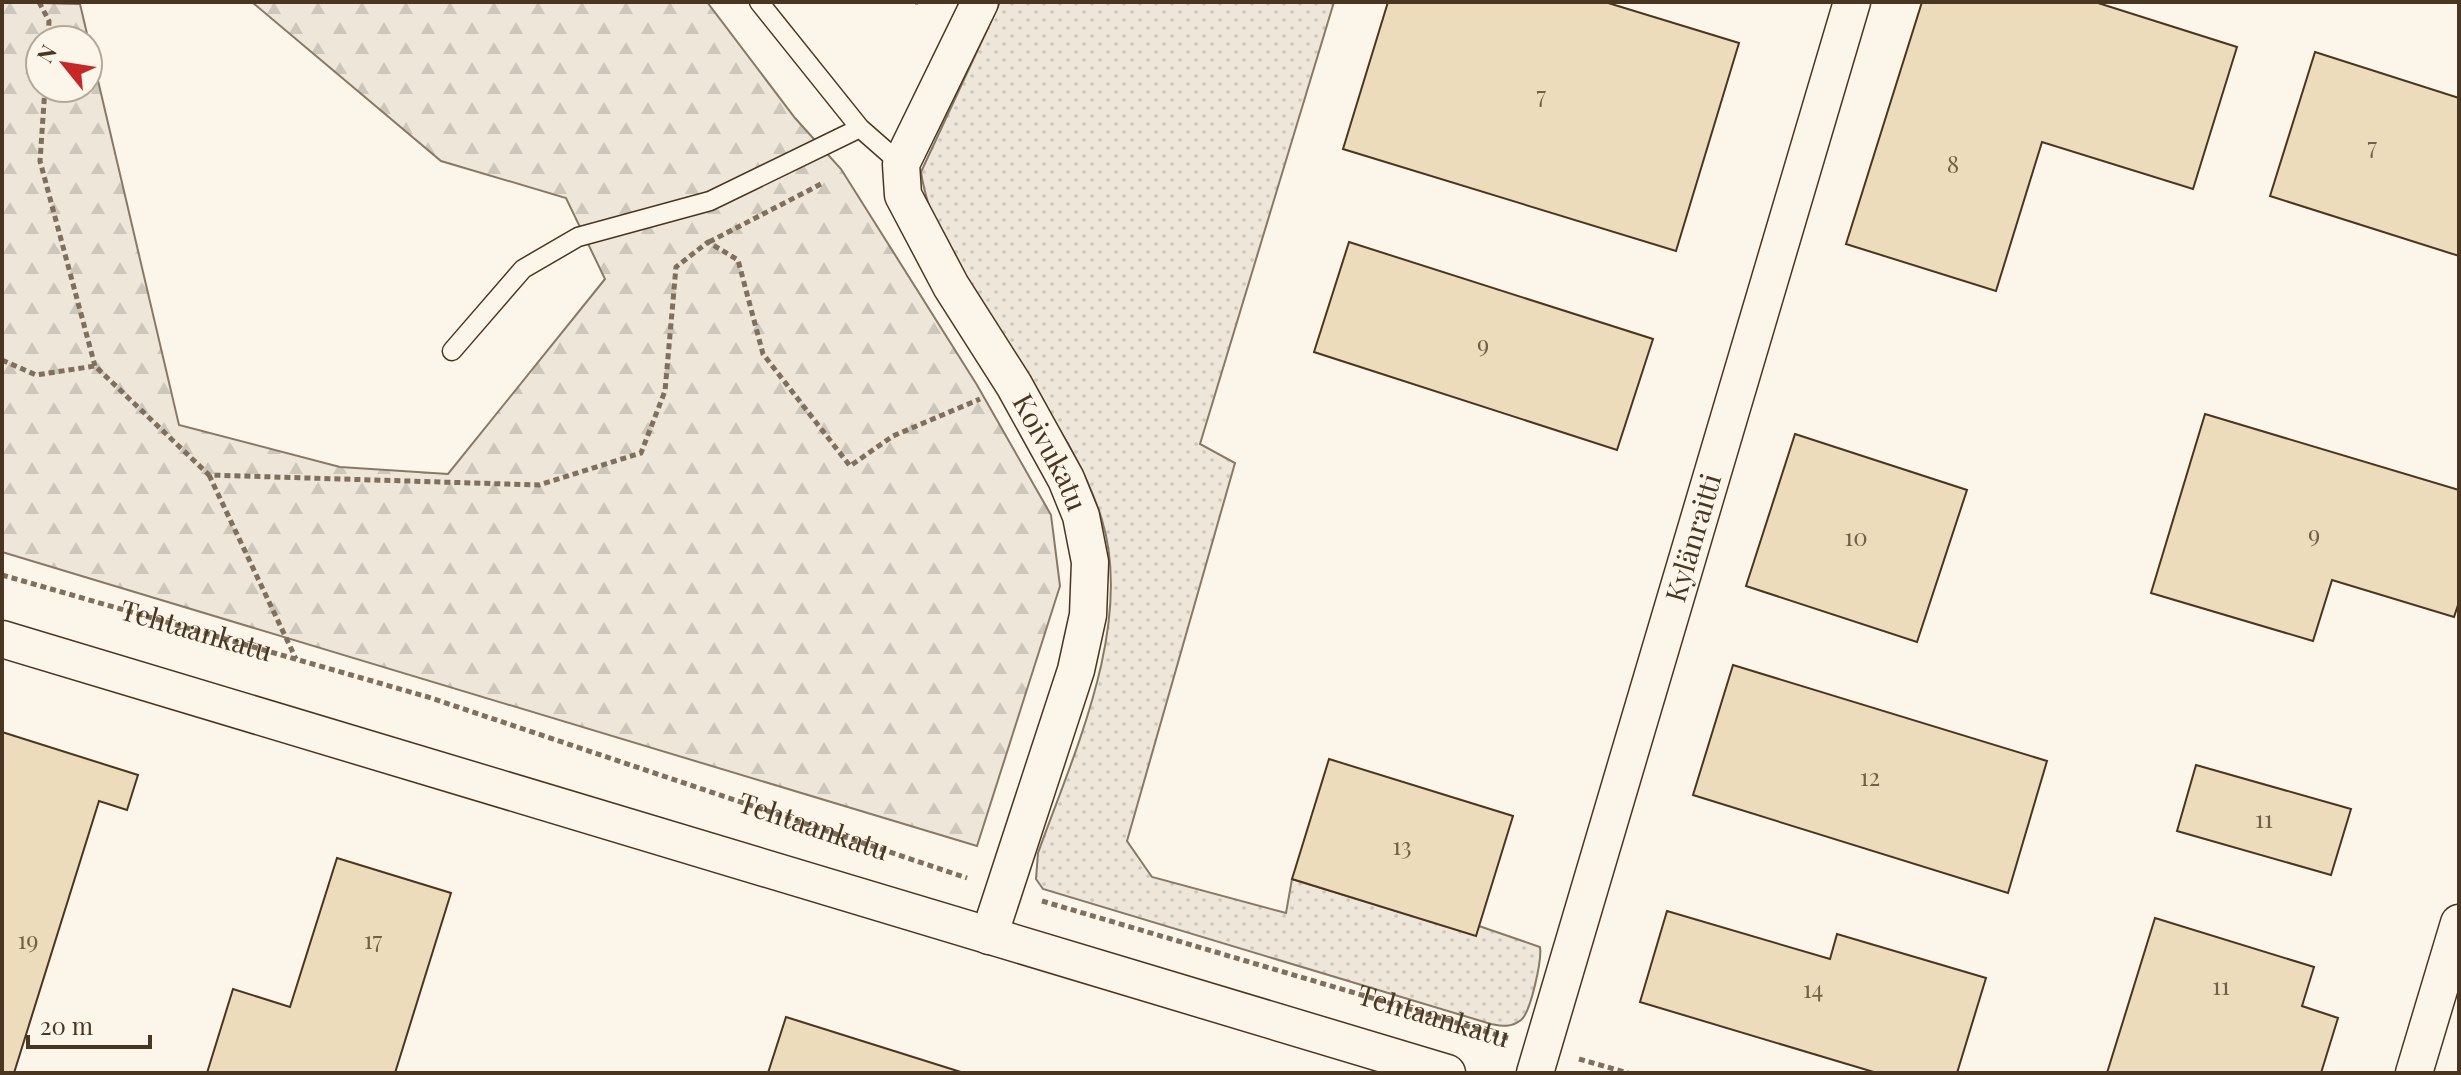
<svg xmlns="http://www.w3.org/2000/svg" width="2461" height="1075" font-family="'Playfair Display',serif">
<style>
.grass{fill:url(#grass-dots);stroke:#887966;stroke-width:2}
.forest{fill:url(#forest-firs);stroke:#887966;stroke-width:2;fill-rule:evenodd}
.building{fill:#ecdcbc;stroke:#4a3520;stroke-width:2}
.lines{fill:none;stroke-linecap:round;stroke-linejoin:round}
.lane-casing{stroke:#4a3520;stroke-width:21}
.street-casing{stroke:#4a3520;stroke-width:39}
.path{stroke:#7f6f5c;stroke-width:5;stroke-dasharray:6 4;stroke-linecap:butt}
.lane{stroke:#fbf6e9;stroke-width:18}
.street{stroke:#fbf6e9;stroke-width:36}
.labels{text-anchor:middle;stroke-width:6;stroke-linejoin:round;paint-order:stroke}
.number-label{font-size:24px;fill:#725f47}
.street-label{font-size:28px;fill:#4a3520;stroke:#fbf6e9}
</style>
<defs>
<pattern id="grass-dots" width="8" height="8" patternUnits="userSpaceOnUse" patternTransform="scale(2)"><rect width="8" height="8" fill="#ede6d9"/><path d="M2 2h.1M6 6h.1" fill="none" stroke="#cdc6ba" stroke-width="1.8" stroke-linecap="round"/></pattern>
<pattern id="forest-firs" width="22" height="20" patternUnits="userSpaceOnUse" patternTransform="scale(2)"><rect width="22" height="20" fill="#ede6d9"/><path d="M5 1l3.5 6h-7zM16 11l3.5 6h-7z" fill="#cdc6ba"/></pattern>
</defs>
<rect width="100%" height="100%" fill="#fbf6e9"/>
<path class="grass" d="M1000,2H1334L1200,444L1235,463L1127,841L1152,877L1286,913L1292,879L1475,935L1479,926L1540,947C1542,959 1531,1012 1521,1020C1511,1028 1502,1026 1491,1024L1043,889L1036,879L1038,853C1073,755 1134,626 1102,520C1082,455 1038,397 1002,340C970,287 930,234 921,172Z"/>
<path class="forest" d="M2,2L80,4L179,425L340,467L448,474L605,279L566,198L441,161L252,2H707L795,118L841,169L977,385L1051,515L1060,586L977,846L2,552ZM40,40H88V88H40Z"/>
<path class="building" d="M1388,2H1605L1739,43L1676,251L1343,149Z
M1922,2H2095L2237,47L2193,189L2042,142L1996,291L1846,244Z
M2315,52L2459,98V256L2270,196Z
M1349,242L1653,339L1617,450L1314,352Z
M2205,414L2459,490V602L2454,617L2332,580L2313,641L2151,593Z
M1795,434L1967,490L1917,642L1746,586Z
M1733,665L2047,761L2008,893L1693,795Z
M2,732L138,775L127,810L99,801L14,1073H2Z
M1329,759L1513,816L1476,936L1292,879Z
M2196,765L2351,809L2331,875L2177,831Z
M337,858L451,893L395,1073H207L233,989L290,1007Z
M1667,911L1830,959L1837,934L1986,978L1957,1073H1877L1640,1002Z
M2155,918L2314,967L2302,1006L2338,1018L2321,1073H2107Z
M786,1017L964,1073H768Z"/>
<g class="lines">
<g class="lane-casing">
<path id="lane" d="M759,2L860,128L901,164
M452,351L523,269L578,237L710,201L860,128"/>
</g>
<g class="street-casing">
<g id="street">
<path id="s3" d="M980,2L901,164L903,195L951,286L1014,385L1066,479L1081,516L1090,562L1088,615L1076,670L989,936"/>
<path d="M2,639L1447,1073"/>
<path id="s4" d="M1535,1073L1852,2"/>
<path d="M2414,1073L2459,923"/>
</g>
</g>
<g class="path">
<path d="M39,2L49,21L48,40"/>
<path d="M915,2H918"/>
<path d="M45,88L40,161L95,366"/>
<path d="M709,242L821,184"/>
<path d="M2,360L36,375L95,366L209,475L539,485L641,453L665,391L676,267L708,242L738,260L763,354L850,466L893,436L980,399"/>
<path d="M209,475L296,659"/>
<path id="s1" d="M2,575L428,697L967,878"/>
<path id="s2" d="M1042,901L1508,1038"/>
<path d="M1579,1059L1628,1073"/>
</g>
<use href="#lane" class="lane"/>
<use href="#street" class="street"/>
</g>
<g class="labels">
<g class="number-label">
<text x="1541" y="104">7</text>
<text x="2372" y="155">7</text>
<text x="1953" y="173">8</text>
<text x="1483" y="353">9</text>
<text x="2314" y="543">9</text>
<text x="1856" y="546">10</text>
<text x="1870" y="786">12</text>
<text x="2264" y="828">11</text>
<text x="1402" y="855">13</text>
<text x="28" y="949">19</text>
<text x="373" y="949">17</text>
<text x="2221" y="995">11</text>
<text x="1813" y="998">14</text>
</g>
<g class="street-label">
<text dy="10" stroke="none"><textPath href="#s3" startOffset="508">Koivukatu</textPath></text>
<text dy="10" stroke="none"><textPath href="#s4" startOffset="558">Kylänraitti</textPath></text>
<text dy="10" stroke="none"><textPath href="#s1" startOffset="202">Tehtaankatu</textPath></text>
<text dy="10" stroke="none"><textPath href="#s1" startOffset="850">Tehtaankatu</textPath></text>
<text dy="10" stroke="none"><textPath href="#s2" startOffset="408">Tehtaankatu</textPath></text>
</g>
</g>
<rect width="2461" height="1075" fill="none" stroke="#4a3520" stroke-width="8"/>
<g transform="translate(64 64) rotate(300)"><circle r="38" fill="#fbf6e9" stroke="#b4a999" stroke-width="2"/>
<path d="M0-6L14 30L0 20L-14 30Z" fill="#c62828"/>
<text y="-12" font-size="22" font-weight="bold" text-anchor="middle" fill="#4a3520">N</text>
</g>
<path d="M28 1035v12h122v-12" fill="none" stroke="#4a3520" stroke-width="4"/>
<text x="40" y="1035" font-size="24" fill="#4a3520" stroke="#fbf6e9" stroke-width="6" paint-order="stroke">20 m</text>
</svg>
